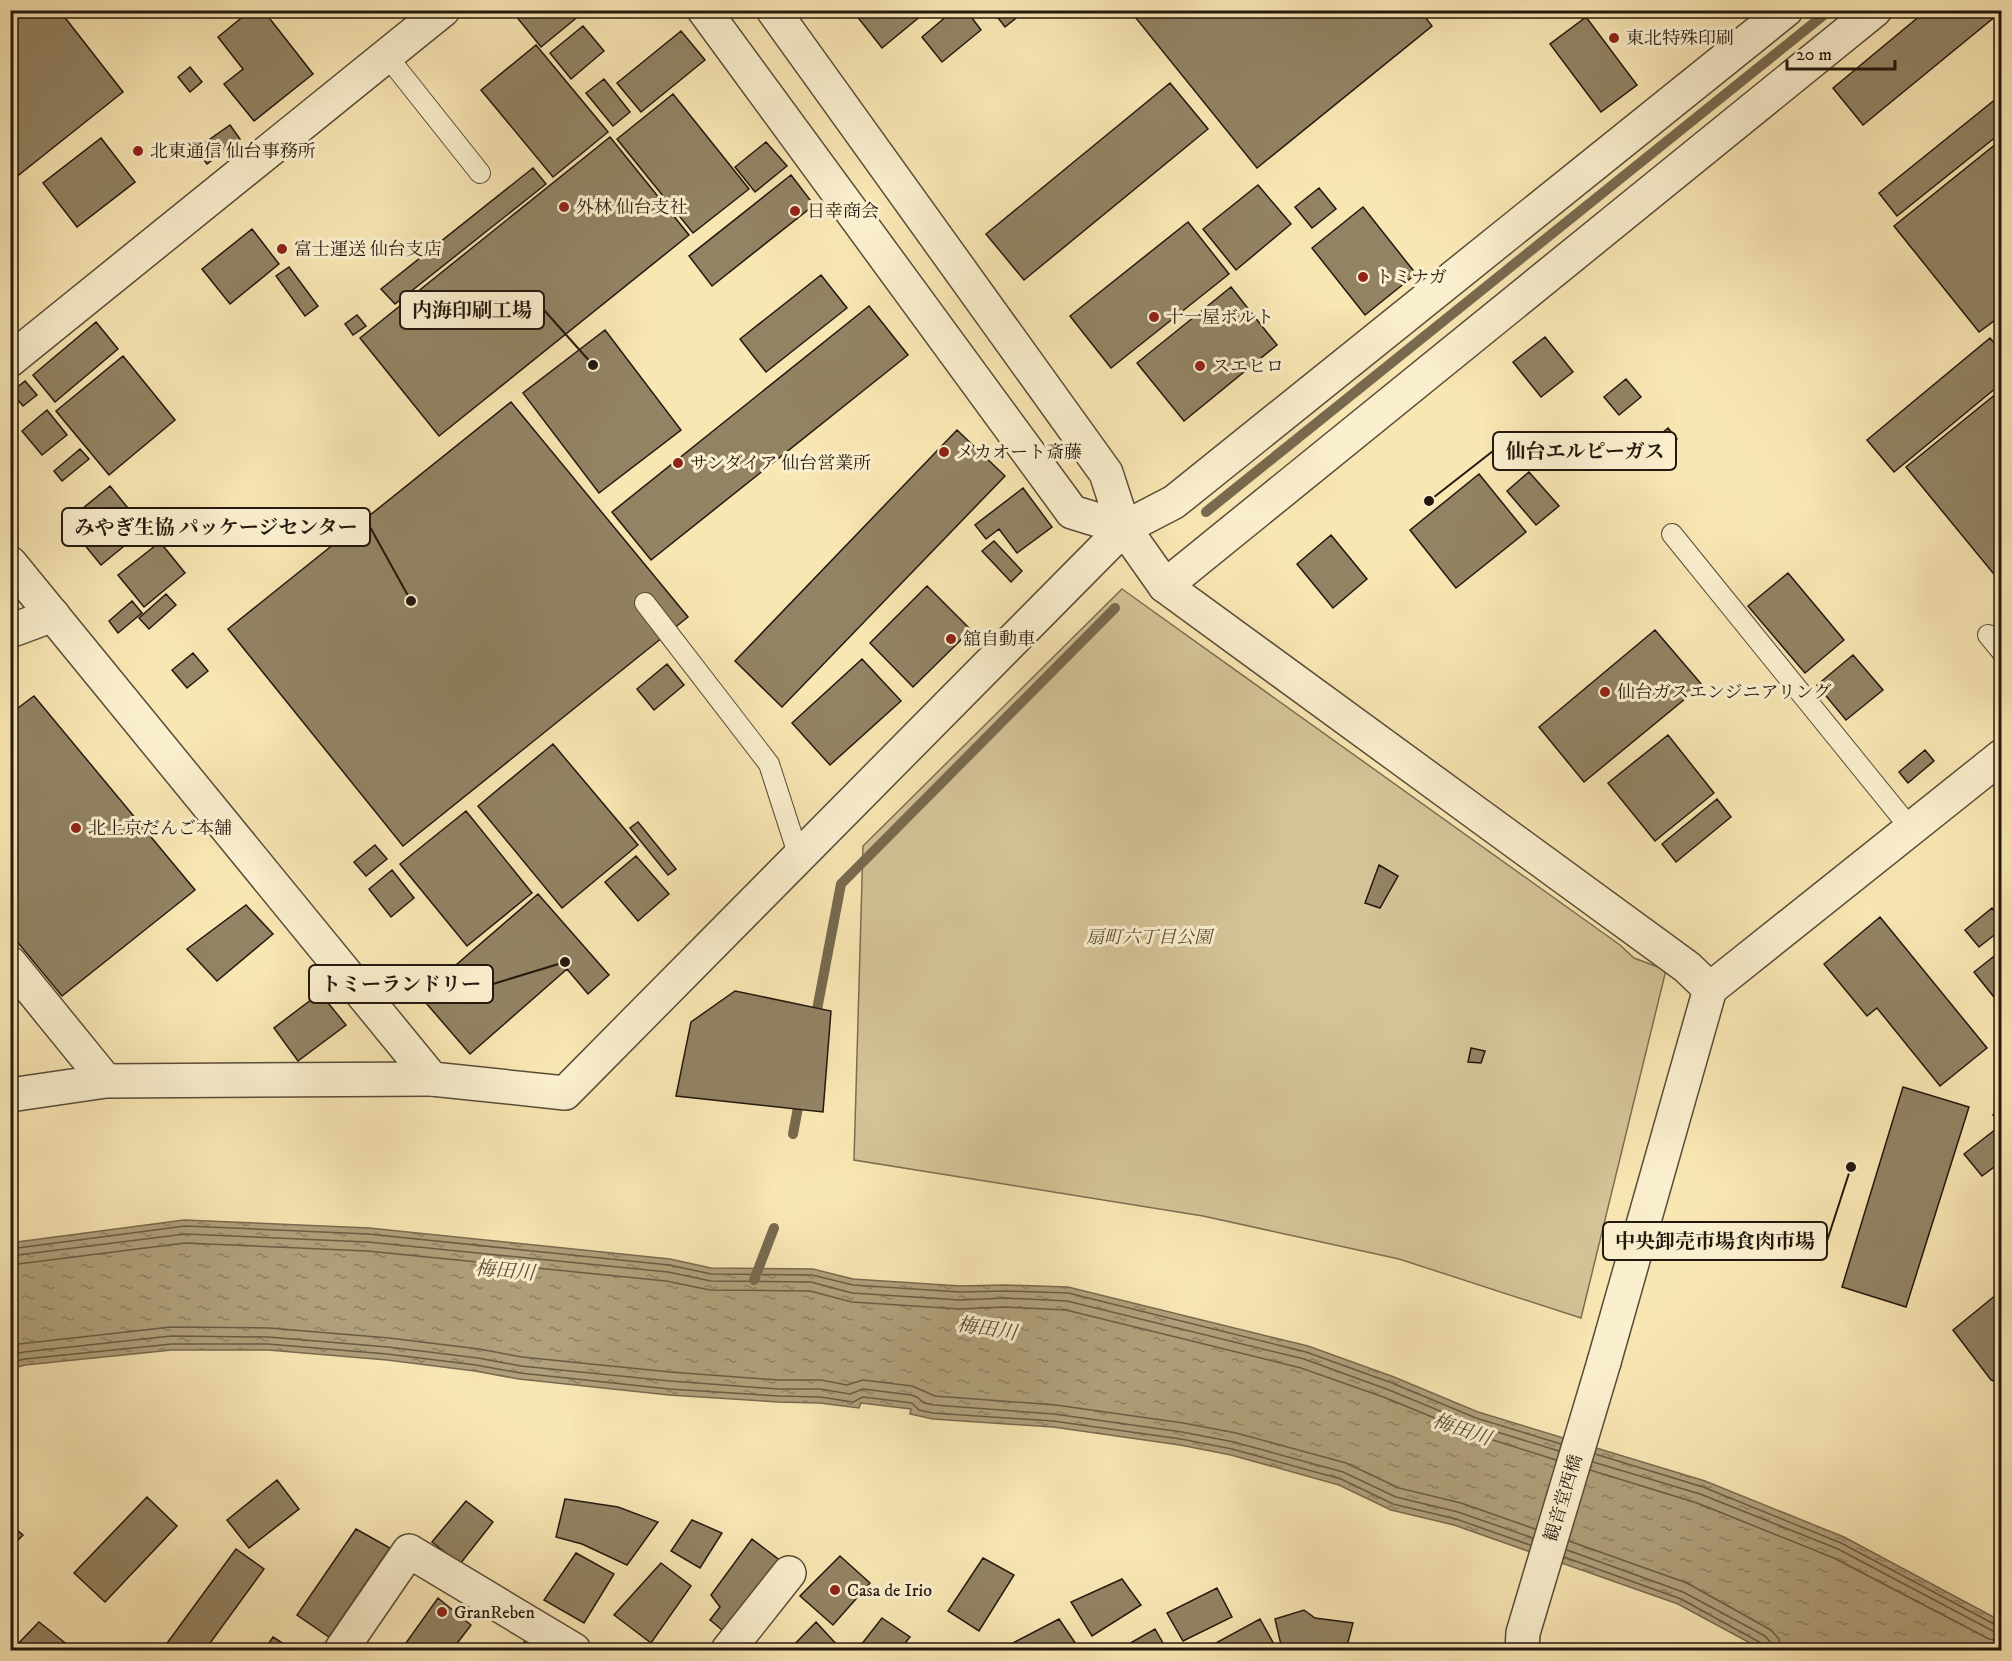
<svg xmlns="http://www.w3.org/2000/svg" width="2012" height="1661" font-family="'IM FELL DW Pica','Noto Serif JP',serif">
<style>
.green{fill:#d4c397;stroke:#7c6e52;stroke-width:1.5}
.water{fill:url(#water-ripples);stroke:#786a4f;stroke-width:1.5}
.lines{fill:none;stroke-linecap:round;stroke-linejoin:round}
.shore{stroke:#6a5c44;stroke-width:1.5}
.stream{stroke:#786a4f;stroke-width:10}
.building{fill:#928364;stroke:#24180e;stroke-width:1.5}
.service-casing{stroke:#594c37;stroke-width:22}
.minor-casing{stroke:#594c37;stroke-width:36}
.tertiary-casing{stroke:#594c37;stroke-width:36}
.service{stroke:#faefce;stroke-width:20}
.minor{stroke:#faefce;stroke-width:33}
.tertiary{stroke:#faefce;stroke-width:33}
.poi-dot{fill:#8f2418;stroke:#faefce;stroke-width:2}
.labels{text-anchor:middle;stroke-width:6;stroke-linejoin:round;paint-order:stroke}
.poi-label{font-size:18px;fill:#24180e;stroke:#faefce;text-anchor:start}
.park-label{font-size:18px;font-style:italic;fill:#594b37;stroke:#faefce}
.street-label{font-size:18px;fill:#24180e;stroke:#faefce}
.water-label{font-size:20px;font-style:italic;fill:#5c4e3a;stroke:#faefce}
.leader{fill:none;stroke:#24180e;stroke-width:2}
.callout-dot{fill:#24180e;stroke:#faefce;stroke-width:2}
.callout{fill:#faefce;stroke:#24180e;stroke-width:2}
.callout-label{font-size:20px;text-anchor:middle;font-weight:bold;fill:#24180e}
</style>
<defs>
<pattern id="water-ripples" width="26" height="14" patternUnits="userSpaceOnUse" patternTransform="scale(1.5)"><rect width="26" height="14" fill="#b0a07b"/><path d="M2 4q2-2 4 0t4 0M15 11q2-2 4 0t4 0" fill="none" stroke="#8f8163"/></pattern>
</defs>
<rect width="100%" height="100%" fill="#f8e6b3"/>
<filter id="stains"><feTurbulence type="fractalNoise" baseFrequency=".00333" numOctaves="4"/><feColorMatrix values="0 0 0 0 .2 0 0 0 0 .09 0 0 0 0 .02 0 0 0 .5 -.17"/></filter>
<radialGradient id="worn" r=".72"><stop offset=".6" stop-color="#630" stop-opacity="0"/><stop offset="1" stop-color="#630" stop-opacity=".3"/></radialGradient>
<path class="green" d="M1122,589L1620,945L1634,958L1666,970L1581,1318L1399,1259L1203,1216L854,1160L863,846Z"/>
<path class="water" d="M184,1220L369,1228L670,1259L711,1268L813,1269L853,1279L960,1286L1005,1285L1068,1287L1308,1346L1394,1377L1478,1412L1705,1481L1844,1537L2001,1621V1650H1763L1678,1604L1454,1525L1391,1510L1339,1485L1231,1455L1180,1445L1053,1427L933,1419L910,1414L911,1409L861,1403L859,1408L820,1403L778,1402L669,1395L519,1379L475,1371L387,1360L268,1350H172L25,1365L11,1369L10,1243Z"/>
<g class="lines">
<path class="shore" d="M10,1249L185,1226L368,1234L669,1265L711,1274L812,1275L853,1285L960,1292L1005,1291L1068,1293L1306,1352L1392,1383L1476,1418L1561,1444
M10,1256L185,1234L368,1242L668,1272L711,1281L811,1282L852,1293L960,1300L1005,1298L1067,1301L1304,1359L1389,1390L1474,1425L1559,1451
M10,1265L185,1243L367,1251L666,1281L710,1290L810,1291L852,1302L960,1309L1005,1307L1066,1310L1301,1368L1386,1398L1471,1433L1556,1460
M10,1345L171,1327L269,1328L389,1338L479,1349L522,1357L670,1372L779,1380H821L847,1385L863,1380L912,1386L935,1396L1056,1405L1183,1423L1236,1433L1346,1463L1399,1488L1461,1503L1535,1529
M10,1355L24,1352L171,1336L268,1337L388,1347L478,1358L521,1366L670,1381L779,1389H820L850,1394L863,1389L911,1395L917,1397L924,1403L934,1405L1054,1414L1182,1432L1234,1442L1343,1472L1396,1497L1458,1512L1533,1538
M10,1362L25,1359L172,1344H268L387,1354L476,1365L520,1373L669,1389L779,1396L820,1397L853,1402L863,1397L912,1403L919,1410L933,1413L1053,1421L1181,1439L1232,1449L1341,1479L1393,1504L1456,1519L1530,1545
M1595,1454L1703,1487L1841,1543L1996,1625H2002
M1593,1462L1700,1494L1838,1549L1993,1631L2002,1633
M1590,1470L1697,1503L1834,1558L1989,1639L2002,1642
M1569,1541L1687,1583L1771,1630L1779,1639L1781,1650
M1567,1550L1683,1592L1765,1636L1771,1643L1772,1650
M1564,1557L1681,1599L1761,1643L1764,1650"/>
<path class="stream" d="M1206,512L1830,10
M815,1020L841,884L1115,608
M793,1134L800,1097
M754,1280L774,1228"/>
</g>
<path class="building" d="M59,10L123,92L10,182V11Z
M251,10H263L313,74L254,121L224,84L243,69L218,37Z
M511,10H586L541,47Z
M852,10H928L882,48Z
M954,10H966L981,30L942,62L922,37Z
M992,10H1026L1005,27Z
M1132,10H1420L1432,26L1257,168L1131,12Z
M1927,10L2002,11L1863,125L1833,88Z
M1586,17L1637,85L1601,112L1550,44Z
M583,26L604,51L571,79L550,53Z
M681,31L705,60L641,112L617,83Z
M536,45L608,132L553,177L481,90Z
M190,67L202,82L190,92L178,77Z
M604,79L630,112L613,126L586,93Z
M1170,83L1208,129L1024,280L986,234Z
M673,94L749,189L693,233L617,139Z
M2002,94V132L1897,216L1879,193Z
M230,125L240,139L207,164L196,149Z
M610,137L689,235L439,436L360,338Z
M101,138L135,182L77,227L43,183Z
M2002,139V315L1979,332L1894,226Z
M766,142L787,166L755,192L735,167Z
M533,168L546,184L395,304L381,289Z
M791,175L814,205L712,286L689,256Z
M1258,185L1291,224L1236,270L1203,229Z
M1319,188L1336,209L1312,228L1295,207Z
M1363,207L1416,274L1365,315L1312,248Z
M1188,222L1229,274L1111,368L1070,316Z
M252,229L279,264L230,304L202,269Z
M289,267L318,306L305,316L276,276Z
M821,275L847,308L766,372L740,339Z
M1231,287L1277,345L1184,421L1137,363Z
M869,306L908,355L651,560L612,512Z
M357,315L366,326L353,335L345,324Z
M96,322L118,349L55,402L33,375Z
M605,330L681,430L599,493L523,393Z
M1545,337L1573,372L1541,397L1513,362Z
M1990,338L2002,352V383L1894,472L1867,440Z
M123,356L175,420L109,475L56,411Z
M1626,379L1641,397L1619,415L1604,397Z
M25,381L37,395L23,406L11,392Z
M2002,389V584L1906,467Z
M511,402L688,617L403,846L228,629Z
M47,410L67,435L42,455L22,431Z
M1668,428L1677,439L1652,460L1643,449Z
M957,430L1005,476L782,707L735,661Z
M80,449L89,459L62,481L54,471Z
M1529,472L1559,506L1536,525L1507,491Z
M1479,474L1526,532L1456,588L1410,530Z
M110,486L145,529L101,565L66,522Z
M1023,488L1052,527L1017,553L999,529L986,539L975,525Z
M1331,535L1367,579L1333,608L1297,564Z
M994,541L1022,571L1011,582L982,551Z
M160,542L185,573L144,607L118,575Z
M1788,573L1844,640L1805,673L1748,606Z
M927,586L971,630L913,687L870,643Z
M166,594L176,605L149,629L139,618Z
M132,601L142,613L118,633L109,621Z
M1655,630L1702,685L1584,782L1539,727Z
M193,653L208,671L187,688L172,670Z
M1853,655L1883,690L1846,720L1817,685Z
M862,659L901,701L830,765L792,723Z
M667,664L684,685L654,710L637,689Z
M34,696L195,890L62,996L10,933V714Z
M1668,735L1714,793L1655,841L1608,783Z
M553,744L638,845L562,908L478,806Z
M1925,750L1934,761L1908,783L1899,772Z
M1717,799L1731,817L1676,862L1662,844Z
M466,811L532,893L467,946L400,864Z
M638,822L676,869L668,875L630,828Z
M375,845L387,859L366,876L354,862Z
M636,856L669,894L638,921L605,882Z
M1379,865L1398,876L1380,908L1365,903Z
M392,870L414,898L391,917L369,889Z
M538,894L609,975L588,994L567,969L470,1054L420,996Z
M246,905L273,934L217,981L187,949Z
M1992,908L2002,920V929L1979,947L1965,930Z
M1880,917L1987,1048L1940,1086L1877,1008L1867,1016L1824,964Z
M2002,950V1007L1974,972Z
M735,991L831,1011L823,1112L676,1096L691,1022Z
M320,993L346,1025L298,1061L274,1028Z
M1471,1048L1485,1051L1481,1063L1468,1062Z
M10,1050L17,1070L10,1072Z
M1903,1087L1969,1107L1906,1307L1842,1287Z
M2002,1108V1161L1982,1176L1964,1154L2001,1125L1993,1115Z
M2002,1290V1385L1991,1380L1953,1330Z
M277,1480L299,1509L249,1548L227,1520Z
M147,1497L177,1526L105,1602L74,1573Z
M565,1499L618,1507L658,1522L627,1565L582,1544L556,1537Z
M466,1501L493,1522L460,1564L432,1542Z
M692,1520L722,1533L700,1568L671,1551Z
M10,1524L23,1535L10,1548Z
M356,1529L390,1548L329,1637L297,1615Z
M752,1539L782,1562L727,1634L710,1620L720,1607L711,1595Z
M236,1549L264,1569L205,1650H162Z
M576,1553L614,1574L584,1623L544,1600Z
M840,1556L870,1583L833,1625L800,1596Z
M983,1558L1014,1575L979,1631L948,1611Z
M661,1563L691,1586L651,1643L614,1615Z
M1122,1579L1141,1605L1092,1636L1071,1602Z
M1217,1588L1232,1617L1183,1641L1167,1613Z
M438,1598L471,1625L452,1650H401Z
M1304,1610L1315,1618L1353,1623L1346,1650L1282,1649L1275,1619Z
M882,1618L910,1637L900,1650H857Z
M1059,1619L1080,1650H1013L1009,1645Z
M1260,1619L1275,1646L1268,1650H1217L1214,1644Z
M39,1622L69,1646L65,1650H12Z
M816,1622L839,1647L836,1650H789Z
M1155,1629L1167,1650H1118Z
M273,1637L293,1650H264Z
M525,1641L542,1650H518Z"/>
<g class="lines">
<g class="service-casing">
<path id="service" d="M387,56L480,173
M1672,534L1911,829
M645,603L769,764L799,857
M1988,635L2002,652"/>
</g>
<g class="minor-casing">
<path id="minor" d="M10,360L443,10
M1124,528L1174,502L1786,10
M1165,586L1875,10
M10,631L53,615
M10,963L106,1081
M10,1095L106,1081L432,1079
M341,1650L409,1551L574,1650
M728,1650L789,1573
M1522,1650L1523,1633L1604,1362"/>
</g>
<g class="tertiary-casing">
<path id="tertiary" d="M704,10L1072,512L1124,528
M773,10L1106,473L1124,528L1165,586L1687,967L1710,989
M10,563L432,1079L565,1093L1124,528
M1604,1362L1710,989L2002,756"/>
</g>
<use href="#service" class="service"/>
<use href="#minor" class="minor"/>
<use href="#tertiary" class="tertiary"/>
</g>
<g class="poi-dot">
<circle cx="1614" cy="38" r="6"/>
<circle cx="138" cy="151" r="6"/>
<circle cx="564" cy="207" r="6"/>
<circle cx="795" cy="211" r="6"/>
<circle cx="282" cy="249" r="6"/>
<circle cx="1363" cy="277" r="6"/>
<circle cx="1154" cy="317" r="6"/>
<circle cx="1200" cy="366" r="6"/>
<circle cx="944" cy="452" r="6"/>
<circle cx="678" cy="463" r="6"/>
<circle cx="951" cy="639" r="6"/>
<circle cx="1605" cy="692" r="6"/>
<circle cx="76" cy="828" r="6"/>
<circle cx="835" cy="1590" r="6"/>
<circle cx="442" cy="1612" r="6"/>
</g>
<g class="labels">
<g class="poi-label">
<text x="1626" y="44">東北特殊印刷</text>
<text x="150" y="157">北東通信 仙台事務所</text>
<text x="576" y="213">外林 仙台支社</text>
<text x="807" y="217">日幸商会</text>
<text x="294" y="255">富士運送 仙台支店</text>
<text x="1375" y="283">トミナガ</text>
<text x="1166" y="323">十一屋ボルト</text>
<text x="1212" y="372">スエヒロ</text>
<text x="956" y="458">メカオート斎藤</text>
<text x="690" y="469">サンダイア 仙台営業所</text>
<text x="963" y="645">舘自動車</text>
<text x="1617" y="698">仙台ガスエンジニアリング</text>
<text x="88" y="834">北上京だんご本舗</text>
<text x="847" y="1596">Casa de Irio</text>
<text x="454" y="1618">GranReben</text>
</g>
<g class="park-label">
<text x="1149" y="943">扇町六丁目公園</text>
</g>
<g class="street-label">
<text transform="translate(1563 1498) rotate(-73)" y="6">観音堂西橋</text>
</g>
<g class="water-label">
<text transform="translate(505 1270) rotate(5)" y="7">梅田川</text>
<text transform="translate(987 1328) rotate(9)" y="7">梅田川</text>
<text transform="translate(1462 1429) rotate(19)" y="7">梅田川</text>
</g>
</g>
<path class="leader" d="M593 365L544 310M1429 501L1493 451M411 601L370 527M565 962L493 984M1851 1167L1827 1241"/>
<g class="callout-dot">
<circle cx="593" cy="365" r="6"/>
<circle cx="1429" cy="501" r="6"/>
<circle cx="411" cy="601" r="6"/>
<circle cx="565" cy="962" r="6"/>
<circle cx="1851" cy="1167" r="6"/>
</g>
<g class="callout">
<rect x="400" y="291" width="144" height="38" rx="6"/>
<rect x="1493" y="432" width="183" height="38" rx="6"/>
<rect x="62" y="508" width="308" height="38" rx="6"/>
<rect x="309" y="965" width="184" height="38" rx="6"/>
<rect x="1603" y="1222" width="224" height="38" rx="6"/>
</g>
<g class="callout-label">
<text x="472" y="317">内海印刷工場</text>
<text x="1585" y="458">仙台エルピーガス</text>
<text x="216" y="534">みやぎ生協 パッケージセンター</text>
<text x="401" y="991">トミーランドリー</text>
<text x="1715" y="1248">中央卸売市場食肉市場</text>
</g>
<rect width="2012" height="1661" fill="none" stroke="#f8e6b3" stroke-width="36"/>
<rect x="12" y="12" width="1988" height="1637" fill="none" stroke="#24180e" stroke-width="3"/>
<rect x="18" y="18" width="1976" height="1625" fill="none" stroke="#24180e" stroke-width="1.5"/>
<path d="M1787 60v9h108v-9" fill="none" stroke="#24180e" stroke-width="3"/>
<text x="1796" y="60" font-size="18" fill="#24180e" stroke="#faefce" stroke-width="4.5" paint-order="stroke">20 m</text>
<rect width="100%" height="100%" filter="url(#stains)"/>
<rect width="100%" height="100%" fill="url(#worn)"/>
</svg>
